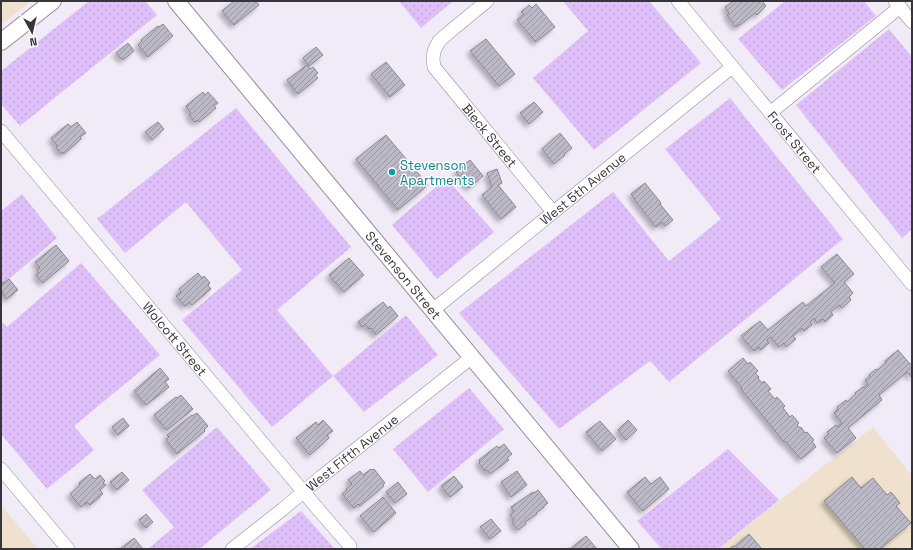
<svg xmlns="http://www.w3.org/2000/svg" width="913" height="550" font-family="'Space Grotesk',sans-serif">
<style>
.commercial{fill:#efe1ce}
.grass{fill:url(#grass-dots)}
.building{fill:url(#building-hatch);stroke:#898692;filter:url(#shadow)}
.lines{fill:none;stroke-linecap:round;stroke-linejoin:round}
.minor-casing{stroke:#938d98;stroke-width:14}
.tertiary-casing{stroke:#938d98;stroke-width:18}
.minor{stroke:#fff;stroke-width:13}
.tertiary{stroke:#fff;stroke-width:16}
.culture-dot{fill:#0f9aa8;stroke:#fff;stroke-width:1.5}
.labels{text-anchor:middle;stroke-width:3;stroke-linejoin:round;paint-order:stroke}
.street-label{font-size:13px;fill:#38353a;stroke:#fff}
.culture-label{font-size:13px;fill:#0d838f;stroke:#fff;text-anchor:start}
</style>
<defs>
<pattern id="grass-dots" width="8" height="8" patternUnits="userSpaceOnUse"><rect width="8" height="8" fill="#dfbff9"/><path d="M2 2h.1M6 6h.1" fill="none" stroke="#c0a5d6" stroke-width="1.8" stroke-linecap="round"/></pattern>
<pattern id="building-hatch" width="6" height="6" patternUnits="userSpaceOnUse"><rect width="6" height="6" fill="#bcb9c6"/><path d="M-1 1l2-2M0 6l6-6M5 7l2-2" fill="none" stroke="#9a97a2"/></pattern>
<filter id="shadow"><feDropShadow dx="-3.5" dy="3.5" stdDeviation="2" flood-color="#0004"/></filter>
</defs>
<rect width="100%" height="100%" fill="#f1eaf7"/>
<path class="commercial" d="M1,1H31L1,25Z
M873,427L912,476V549H718Z
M1,505L38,549H1Z"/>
<path class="grass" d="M89,1H145L157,15L20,126L1,104V71Z
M399,1H453L421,28Z
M563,1H649L701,63L594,150L533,78L588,31Z
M785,1H864L876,16L782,90L738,39Z
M889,29L912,57V229L902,238L796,105Z
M730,98L843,239L669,382L650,361L559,429L459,313L613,192L669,261L721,219L665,149Z
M236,108L351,247L277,310L333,376L406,315L438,355L364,412L333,376L272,427L182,320L242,270L186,202L125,253L97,219Z
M446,178L494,232L437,279L392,225Z
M22,194L57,238L1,286V211Z
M81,263L160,355L74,426L94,450L47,489L1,434V321L7,327Z
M469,388L504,429L428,492L393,449Z
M217,427L271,490L199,549H148L174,527L142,490Z
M728,449L779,500L718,549H662L637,521Z
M301,511L335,549H250Z"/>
<path class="building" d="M234,1H256L259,5L234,25L222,11Z
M733,1H762L766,6L757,15L755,13L740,25H739L736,27L727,15L729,13L725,7Z
M536,4L555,27L536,42L517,20L524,14L521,12L529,5L532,8Z
M163,24L173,36L148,57L138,45L142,41L141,40L158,26L159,27Z
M486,39L515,74L499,86L470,51Z
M128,43L134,51L123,60L116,53Z
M316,47L323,55L309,66L303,58Z
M386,62L405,85L390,97L371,74Z
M307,65L310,69L313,67L318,73L315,75L318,78L298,94L287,80Z
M203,92L205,95L208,92L218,103L214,106L216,108L199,122L197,120L195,122L189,115L191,113L186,106Z
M534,102L543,112L529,124L520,113Z
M77,122L86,133L80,137L81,139L64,154L63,152L61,154L56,147L57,145L51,138L68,124L71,127Z
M158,122L164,129L152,140L145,132Z
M560,133L572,148L564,154L565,155L554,164L542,149Z
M386,135L428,185L398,210L356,159Z
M470,160L483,176L469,188L456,172Z
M497,169L502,183L498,185L516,207L501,219L482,195L492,187L487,173Z
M645,183L661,203L660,204L673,220L665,226L662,222L656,227L634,199H635L631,194Z
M56,245L69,261L43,283L36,275L39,273L37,270L40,268L35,262Z
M837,254L854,274L844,282L853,293L849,297L851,300L842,308L839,305L831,312L833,315L825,322L823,319L817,323L814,318L810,322L812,325L804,331L802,328L793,336L796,339L786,347L784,343L779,347L771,337L767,340L769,343L761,350L759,347L754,351L741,336L760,321L768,330L803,302L806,306L835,283L821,267Z
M349,258L364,275L344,292L329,275Z
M198,273L202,278L204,276L210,283L208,285L211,289L192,305L189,302L185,306L176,296L181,292L179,289Z
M9,279L18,290L7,299L1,291V285Z
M383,302L388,308L390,306L398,316L376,335L371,328L369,329L365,324L362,327L358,322Z
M898,350L910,364L912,363V378L907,372L879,395L882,400L848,428L856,438L837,453L824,438L829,434L827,432L836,425L837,427L842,423L834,413L838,409L837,407L846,400L847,402L856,394L855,393L863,387L864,388L868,384L865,380L870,376L869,375L876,369L877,370L886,363L885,361Z
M743,358L748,364L750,362L758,371L755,373L759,377L758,378L762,383L764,381L771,389L768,391L775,399L777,397L785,406L783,408L790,417L792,415L799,423L797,425L800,428L801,427L805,433L807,432L814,440L812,441L816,447L801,459L785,441L784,442L741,389L742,388L728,371Z
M160,368L169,379L165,382L169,387L146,405L134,391Z
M181,395L193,409L167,430L154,415L176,397L177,398Z
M197,413L208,426L204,430L205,431L177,454L166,440L169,437L167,435L192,415V416Z
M123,418L129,426L118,435L112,427Z
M323,420L333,431L327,435L329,438L310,455L296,438L316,422L318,425Z
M628,420L637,430L626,440L618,430Z
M600,421L616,439L602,451L586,432Z
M504,444L512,454L507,458L509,460L490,474L487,470L485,471L479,463L480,462L479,460L497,446L499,448Z
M371,469L372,470L374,469L385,483L383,484L384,486L360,506L358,504L354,508L342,494L347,490L346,489L352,484L348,480L360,471L363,475Z
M517,471L527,485L511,497L501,482Z
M122,472L129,480L117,490L110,482Z
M90,474L95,479L100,475L105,481L103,483L106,485L100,490L103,494L99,497H100L90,505L87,502L81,507L70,494L80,485L79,483Z
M454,476L463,487L450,497L441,486Z
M645,477L651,484L660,477L669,489L643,511L627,492Z
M852,477L861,488L873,478L887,495L891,492L900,503L896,506L911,523L880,549H865L824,501Z
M398,482L407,494L395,503L386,492Z
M538,490L548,503L544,506V507L536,513L537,514L525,522L526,524L518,530L512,522L514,520L510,515L514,512L511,507L533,492L534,493Z
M383,497L396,513L374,532L360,516Z
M146,514L153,522L146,528L139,520Z
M491,519L501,531L490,539L480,527Z
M749,534L762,549H729L733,546L734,547Z
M586,536L597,549H570Z
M134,538L143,549H120Z"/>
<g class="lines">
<g class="minor-casing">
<g id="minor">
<path id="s1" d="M487,1L453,29L439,41L434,51L433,59L434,67L553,212"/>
<path id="s2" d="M678,1L912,284"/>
<path d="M895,1L912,22"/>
<path d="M770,113L900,7"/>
<path id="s3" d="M1,131L317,508L350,546"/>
<path id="s4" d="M433,310L732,67"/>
<path d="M1,469L68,549"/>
<path id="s5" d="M232,549L283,509L321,477L472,357"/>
</g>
</g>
<g class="tertiary-casing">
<g id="tertiary">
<path id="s6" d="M176,1L631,549"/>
<path d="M1,42L53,1"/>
</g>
</g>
<use href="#minor" class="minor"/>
<use href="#tertiary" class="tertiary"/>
</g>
<circle class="culture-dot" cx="392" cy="172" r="4"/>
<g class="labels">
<g class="street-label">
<text dy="5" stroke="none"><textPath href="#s1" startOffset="178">Bieck Street</textPath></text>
<text dy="5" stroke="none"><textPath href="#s2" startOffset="183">Frost Street</textPath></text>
<text dy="5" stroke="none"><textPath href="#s4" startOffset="193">West 5th Avenue</textPath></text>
<text dy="5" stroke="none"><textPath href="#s6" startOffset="356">Stevenson Street</textPath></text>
<text dy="5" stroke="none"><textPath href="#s3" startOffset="271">Wolcott Street</textPath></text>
<text dy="5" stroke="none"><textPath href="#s5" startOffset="154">West Fifth Avenue</textPath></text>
</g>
<g class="culture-label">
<text x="400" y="170">Stevenson<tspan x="400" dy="15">Apartments</tspan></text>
</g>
</g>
<rect width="913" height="550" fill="none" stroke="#38353a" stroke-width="4"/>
<g transform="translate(32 32) rotate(172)" stroke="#ffffff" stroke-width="3" paint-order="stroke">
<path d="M0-3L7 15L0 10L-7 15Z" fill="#38353a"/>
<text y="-6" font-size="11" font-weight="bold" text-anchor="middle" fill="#38353a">N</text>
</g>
</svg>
